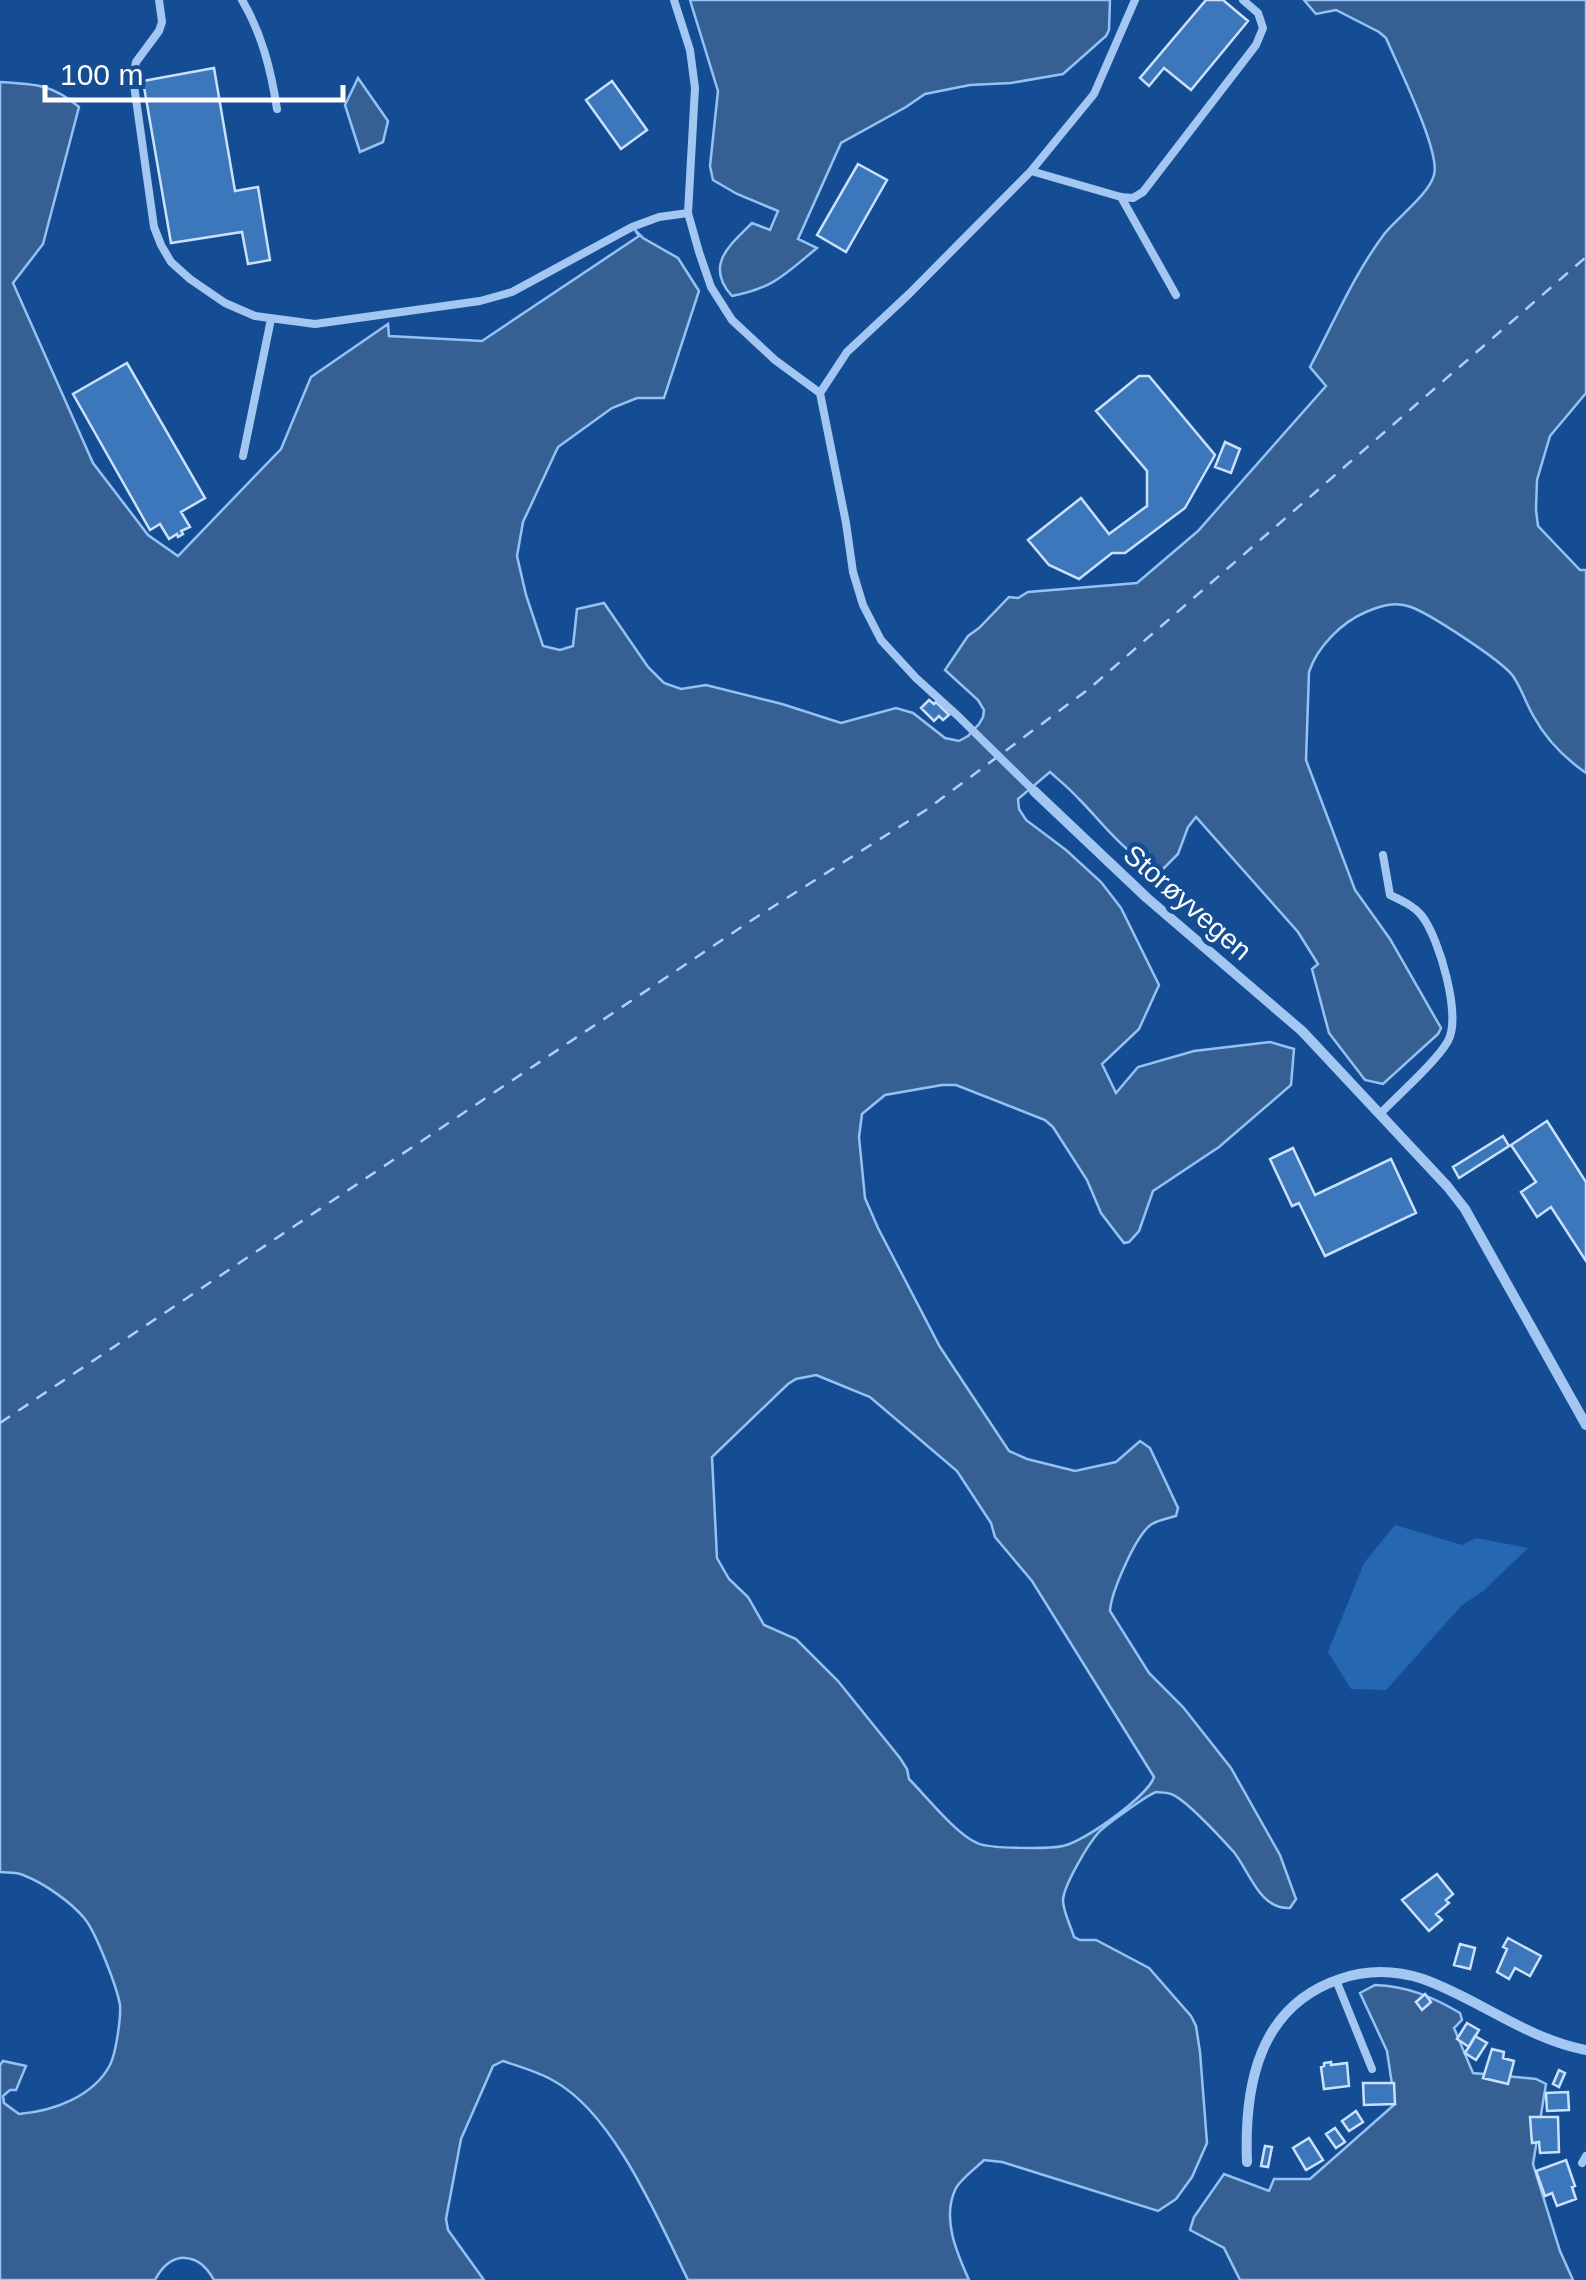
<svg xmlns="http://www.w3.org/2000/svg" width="1586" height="2280" font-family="Helvetica,sans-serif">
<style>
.green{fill:#2667b2}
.water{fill:#366094;stroke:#95c2f5;stroke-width:2.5;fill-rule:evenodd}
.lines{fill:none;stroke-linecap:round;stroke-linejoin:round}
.ferry{stroke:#afd1f9;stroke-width:2.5;stroke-dasharray:12 10;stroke-linecap:butt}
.building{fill:#3d77bb;stroke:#cae1fc;stroke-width:2.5}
.lane{stroke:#a3c7f2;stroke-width:8}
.street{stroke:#a3c7f2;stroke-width:10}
.labels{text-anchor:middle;stroke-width:9;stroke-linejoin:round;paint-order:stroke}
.street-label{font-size:28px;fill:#fff;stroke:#144d93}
</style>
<rect width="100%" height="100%" fill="#144d93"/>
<path class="green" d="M1395,1525L1462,1545L1476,1538L1528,1548L1482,1592L1462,1605L1386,1690L1351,1689L1328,1652L1364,1563Z"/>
<path class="water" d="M690,0H1110L1109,30L1106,36L1063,74L1011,83L970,85L925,94L906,107L841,143L798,239L817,248C785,274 774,288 732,296C704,265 730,245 752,223L770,230L778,211L737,194L713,180L710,166L718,91Z
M1304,0H1586V393L1550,436L1537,480L1536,510L1538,526L1580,570H1586V773C1566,759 1546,739 1534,717C1526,704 1522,689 1513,676C1501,660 1430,614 1411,607C1395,601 1380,606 1366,612C1342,622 1317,647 1309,672L1306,760L1355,890L1390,939L1441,1028L1438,1034L1383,1084L1365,1080L1329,1033L1312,969L1318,964L1298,932L1196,817L1188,827L1178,854L1163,869C1127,859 1105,825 1079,799C1070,789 1060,781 1050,772L1018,799L1019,809L1026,820L1066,850L1101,882L1121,908L1159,985L1139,1029L1102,1064L1116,1093L1138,1067L1194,1051L1270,1042L1294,1049L1291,1085L1219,1147L1153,1191L1139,1231L1129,1242L1124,1243L1101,1213L1087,1180L1053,1127L1045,1120L956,1085H942L885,1095L862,1114L859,1137L865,1198L878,1228L940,1347L1009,1451L1027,1459L1075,1471L1116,1462L1140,1441L1150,1448L1178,1508L1176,1516C1169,1518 1158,1520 1152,1524C1136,1534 1111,1593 1110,1611L1149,1673L1183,1707L1231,1768L1280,1855L1296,1899L1290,1908C1259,1910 1249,1870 1233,1851C1221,1838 1186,1799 1171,1794C1169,1793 1158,1792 1156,1792C1147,1795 1106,1825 1099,1832C1088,1844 1064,1885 1063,1900C1063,1912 1071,1926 1074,1937L1080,1940H1096L1149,1968L1191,2016L1196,2026L1200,2052L1207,2143L1192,2177L1176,2199L1158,2211L1002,2162L984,2160C975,2169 962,2178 956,2188C941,2218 957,2253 969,2280H688C658,2219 614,2114 554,2081C539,2072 520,2067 503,2061L493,2066L461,2139L446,2219L448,2230L484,2280H214C198,2251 171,2250 155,2280H0V2065L3,2061L26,2066L16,2090H10L3,2096L4,2103L19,2114C53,2111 93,2097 110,2065C116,2053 121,2018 120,2005C117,1987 96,1933 85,1919C71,1902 44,1883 23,1875C16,1872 7,1873 0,1872V82C34,84 52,84 79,107L43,244L13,283L93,463L148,535L178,556L281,449L311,377L388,324L389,336L482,341L639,236L635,230L643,238L678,258L699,291L664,398H637L612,408L558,447L523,522L517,556L526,595L543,646L560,650L573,646L577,609L604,603L648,667L664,683L681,689L706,685L782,704L841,723L896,708L913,713L945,738L959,741L968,736L979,724L983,717L984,710L978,700L945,670L968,636L979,628L1009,597L1018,598L1028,592L1137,583L1198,531L1326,386L1310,367C1334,322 1354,274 1385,233C1398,217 1429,194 1434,175C1441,152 1397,64 1386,38L1379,32L1336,10L1316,14ZM816,1375L870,1397L957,1471L991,1523L995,1537L1032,1581L1154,1777C1148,1796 1084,1842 1063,1846C1049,1849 989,1849 977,1843C956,1834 926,1796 909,1779L907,1769L900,1758L838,1681L796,1639L764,1625L748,1597L729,1579L717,1558L712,1457L788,1384L796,1379Z
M358,78L388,121L383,142L360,152L345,105Z
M1375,1985C1407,1986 1433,1997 1460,2013L1462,2020L1454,2028L1473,2073L1536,2079L1546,2084L1533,2164L1560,2251L1573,2280H1240L1224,2248L1190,2230L1194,2217L1224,2174L1269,2191L1274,2179H1310L1395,2104L1387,2051L1360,1993Z"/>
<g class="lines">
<path class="ferry" d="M0,1423L752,920L926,810L1090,688L1586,257"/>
</g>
<path class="building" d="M1206,0H1223L1248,21L1191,90L1164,68L1149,86L1140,78Z
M214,68L235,191L258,187L270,260L248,264L242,232L171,243L143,81Z
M612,81L647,130L621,149L586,100Z
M858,164L887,180L846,252L817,235Z
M127,363L205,498L181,512L190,527L181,531L183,534L178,537L177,534L169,539L160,524L150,530L73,394Z
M1139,376H1149L1215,455L1185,508L1125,553H1112L1079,579L1049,565L1028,540L1081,498L1109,534L1147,506V471L1096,411Z
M1225,442L1240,449L1231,473L1215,467Z
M929,700L934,704L936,702L949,715L943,720L939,716L934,721L921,708Z
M1547,1121L1586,1182V1261L1551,1207L1537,1217L1521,1192L1536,1182L1511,1145Z
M1503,1136L1509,1146L1459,1178L1453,1167Z
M1293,1148L1315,1195L1391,1159L1416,1213L1325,1256L1299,1203L1292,1206L1270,1159Z
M1437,1874L1453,1894L1446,1900L1449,1903L1436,1914L1442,1920L1429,1931L1402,1900Z
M1508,1938L1541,1956L1530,1976L1515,1968L1509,1979L1497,1972L1507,1949L1503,1947Z
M1460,1944L1475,1948L1470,1969L1454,1965Z
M1425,1994L1431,2002L1422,2010L1416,2002Z
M1467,2023L1479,2030L1469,2047L1457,2039Z
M1475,2036L1487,2043L1476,2060L1465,2053Z
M1492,2049L1504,2052L1503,2058L1514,2061L1508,2084L1483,2078Z
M1331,2062V2065L1347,2063L1349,2086L1324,2089L1321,2067L1324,2066V2063Z
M1559,2070L1565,2073L1559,2087L1553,2084Z
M1363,2083H1394L1395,2104L1364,2105Z
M1568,2092L1569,2110L1547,2111L1546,2093Z
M1356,2111L1363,2122L1349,2131L1342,2121Z
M1530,2117H1558L1559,2152L1540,2153L1539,2142L1532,2143Z
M1335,2128L1345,2142L1336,2148L1326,2134Z
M1309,2138L1323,2160L1306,2170L1293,2148Z
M1265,2146L1272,2147L1268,2167L1261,2166Z
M1566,2160L1575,2186L1572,2187L1576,2199L1557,2206L1552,2193L1545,2196L1536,2171Z"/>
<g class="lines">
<path class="lane" d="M159,0L162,22L159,31L136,62L133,78L154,227L161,245L171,262L190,279L225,303L255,316L315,324L480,301L512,292L632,227L659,217L688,213
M242,0C262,34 271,70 277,109
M674,0L690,50L695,88L688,213L699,252L711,287L732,320L775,360L820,393L846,523L853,572L863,605L881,640L916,678L958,716L1034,791
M1031,171L1121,197L1133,198L1143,192L1256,45L1263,28L1258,13L1243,0
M1121,197L1176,295
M820,393L847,352L909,294L1031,171L1094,94L1135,0
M243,456L271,319
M1380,1114C1398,1095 1436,1062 1448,1041C1462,1016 1439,938 1422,916C1414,906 1401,900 1390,895L1383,855
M1336,1980L1372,2069
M1582,2163L1586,2156"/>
<path class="street" d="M1034,791L1147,898L1302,1031L1447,1186L1465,1209L1586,1425
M1247,2162C1244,2085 1259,2006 1340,1979C1369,1969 1395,1970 1423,1979C1479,1999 1527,2039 1586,2050"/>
</g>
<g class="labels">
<g class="street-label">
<text transform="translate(1188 902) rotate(41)" y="10">Storøyvegen</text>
</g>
</g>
<path d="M45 85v15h298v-15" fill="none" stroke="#ffffff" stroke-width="5"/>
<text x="60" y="85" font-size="30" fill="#ffffff" stroke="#144d93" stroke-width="8" paint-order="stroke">100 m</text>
</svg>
